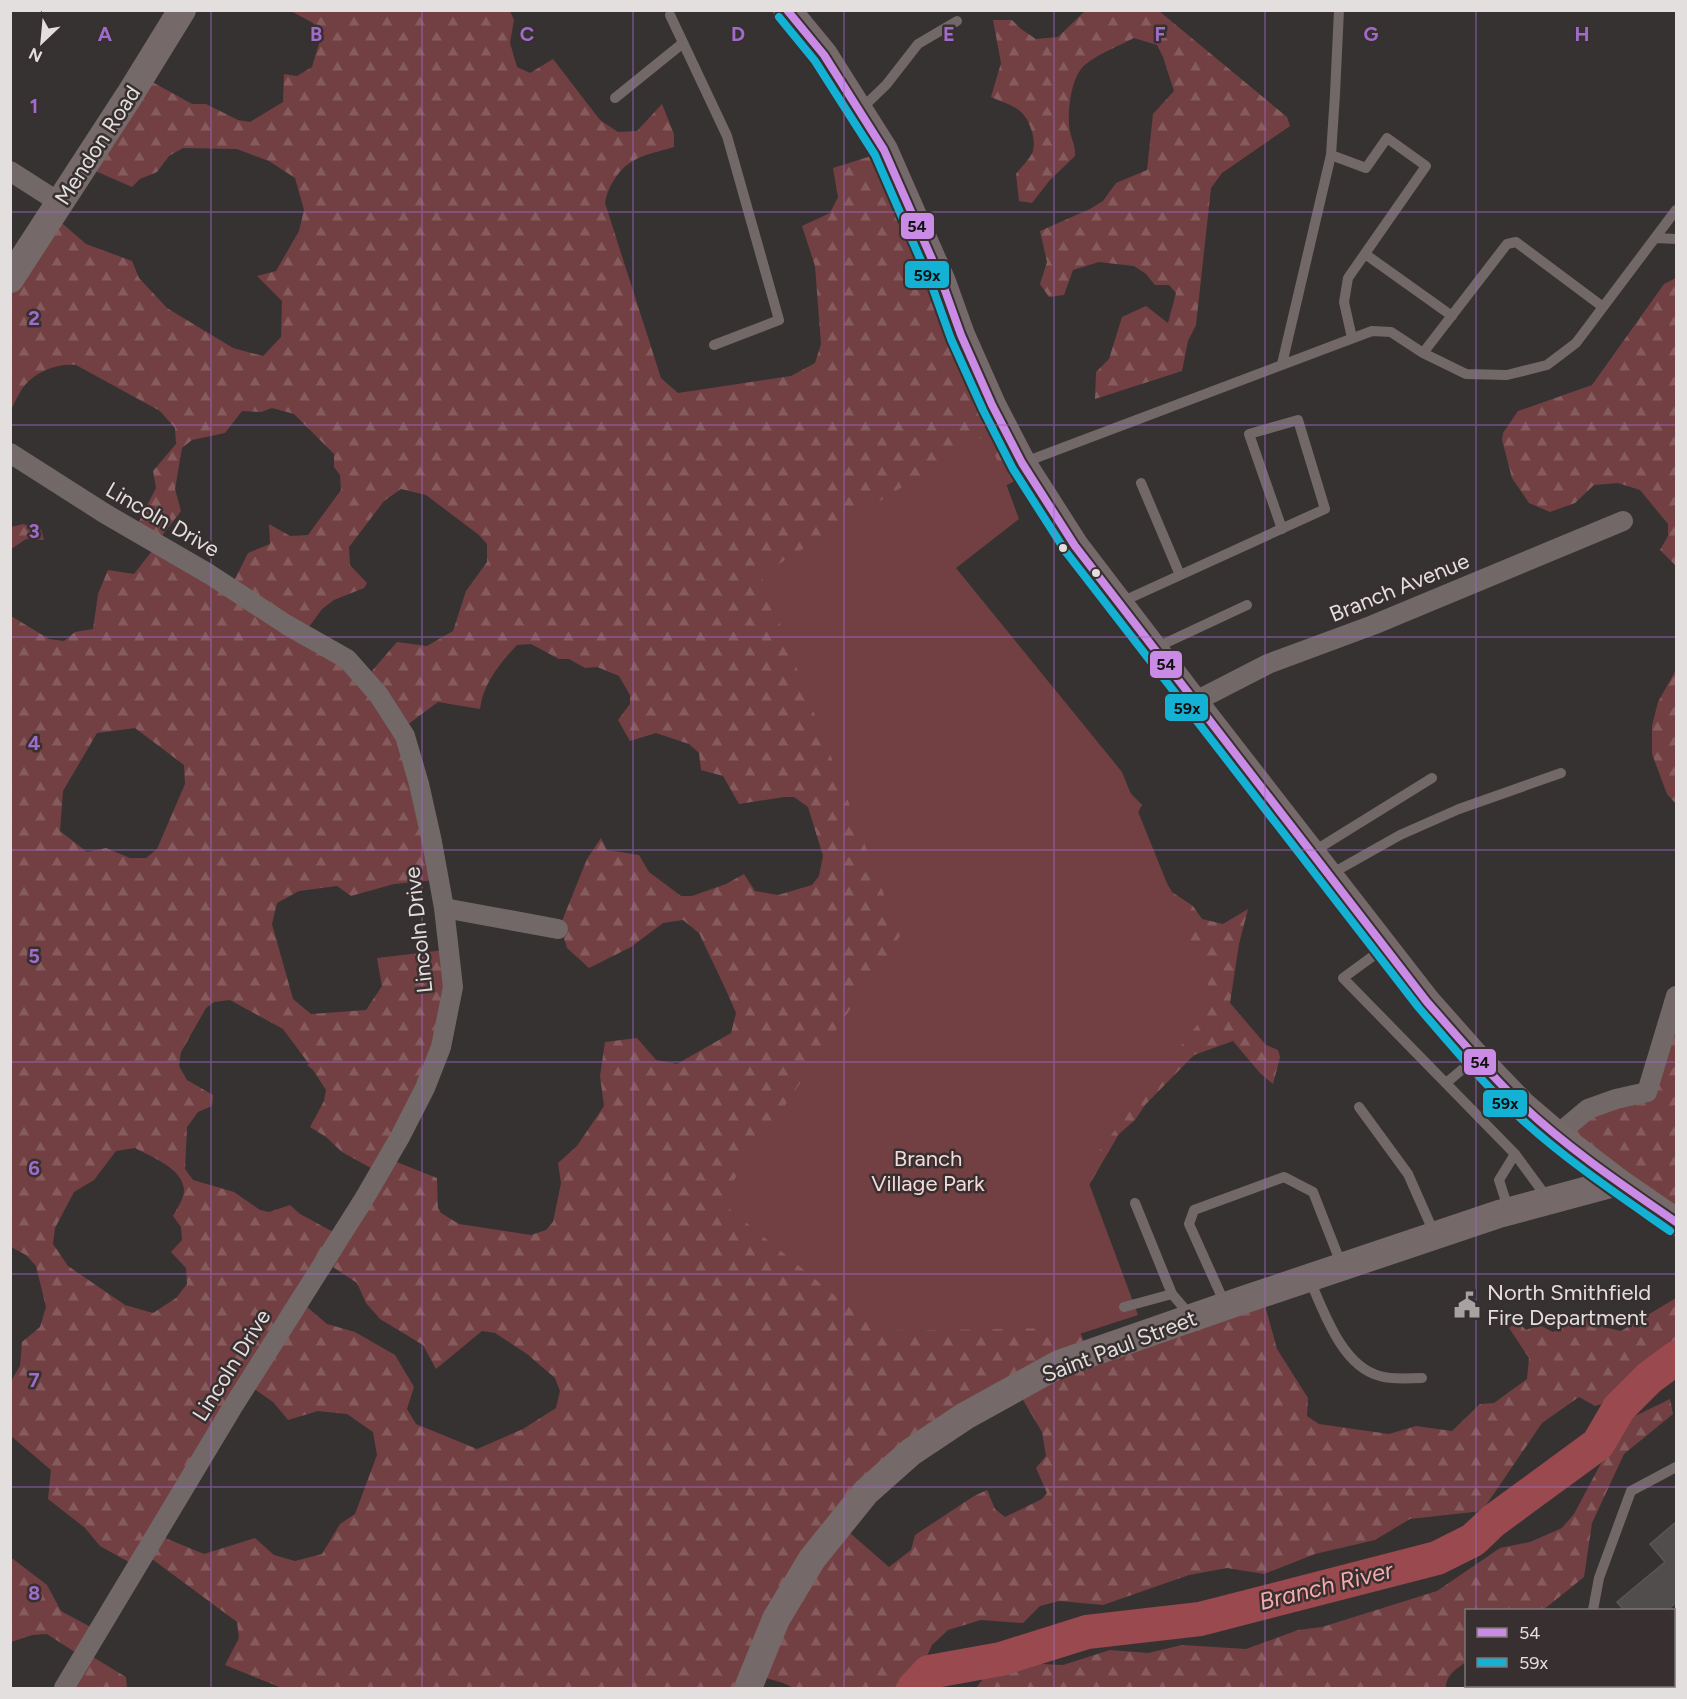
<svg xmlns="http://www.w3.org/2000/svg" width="1687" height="1699" font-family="Figtree,sans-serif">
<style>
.forest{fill:url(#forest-firs);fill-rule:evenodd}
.park{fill:#724042}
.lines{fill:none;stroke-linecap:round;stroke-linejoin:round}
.river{stroke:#9a494e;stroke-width:34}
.building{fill:#514d4d;stroke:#5a5656;stroke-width:1.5}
.lane{stroke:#726868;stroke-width:10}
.street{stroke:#726868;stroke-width:20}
.secondary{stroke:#766969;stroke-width:28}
.bus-1-casing{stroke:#383030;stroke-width:12}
.bus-2-casing{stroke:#383030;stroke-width:12}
.bus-1{stroke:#ca8be6;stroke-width:8}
.bus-2{stroke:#13b2d5;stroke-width:8}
.grid{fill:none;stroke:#a06bca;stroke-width:1.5;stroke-opacity:0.55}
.bus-dot{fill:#e4dfdf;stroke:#383030;stroke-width:2}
.labels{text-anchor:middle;stroke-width:5;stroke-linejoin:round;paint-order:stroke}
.street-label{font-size:22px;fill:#e4dfdf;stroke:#383030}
.park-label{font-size:22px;fill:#f5dada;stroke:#383030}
.poi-label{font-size:22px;fill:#e4dfdf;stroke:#383030;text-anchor:start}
.water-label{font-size:24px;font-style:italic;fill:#f5aaac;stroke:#383030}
.grid-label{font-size:20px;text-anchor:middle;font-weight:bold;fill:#a06bca;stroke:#383030;stroke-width:5;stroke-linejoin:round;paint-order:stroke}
.line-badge{stroke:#383030;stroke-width:2}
.pale-badge-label{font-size:16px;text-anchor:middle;font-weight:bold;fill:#111}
</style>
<defs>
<pattern id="forest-firs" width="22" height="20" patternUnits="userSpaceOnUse" patternTransform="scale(1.5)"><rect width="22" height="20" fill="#724042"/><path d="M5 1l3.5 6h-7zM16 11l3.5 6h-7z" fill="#865b5d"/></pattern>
</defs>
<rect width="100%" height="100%" fill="#363232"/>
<path class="forest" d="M291,11H510L514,20L510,43L517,67L530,73L553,59L600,120L618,132L637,131L662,104L674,134V147C651,154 630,156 616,177C610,186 607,192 605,203L661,378L678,393L791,376L815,363L821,344L815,266L802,226L830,213L838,197L833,168L884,152L1032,471L993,493L920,575L1142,805L1132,824L1172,892L1193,906L1202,919L1223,924L1248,909L1239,944L1230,1003L1266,1045L1278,1050L1280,1057L1273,1084L1260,1073L1233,1041L1194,1055L1145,1105L1135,1120L1119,1134L1078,1204L1079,1329L1089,1355L1263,1298L1277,1349L1308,1398L1307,1416L1319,1424L1389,1434L1416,1426L1452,1431L1480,1404L1494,1403L1527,1379L1529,1358L1509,1328L1517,1321L1526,1330L1539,1325L1553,1332L1590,1314L1604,1327L1621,1331L1676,1298V1354L1661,1365L1640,1388L1623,1398L1595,1406L1579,1397L1542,1423L1482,1511L1410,1519L1375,1540L1315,1554L1264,1574L1227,1568L1189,1575L1103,1605L1059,1601L1040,1606L1023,1623L981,1620L948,1630L932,1645L912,1688H794L783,1683L756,1675L748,1688H282L225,1665L239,1638L237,1622L148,1556L136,1566L100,1546L85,1528L48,1499L51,1470L11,1436V1381L20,1366L22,1342L40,1327L46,1307L36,1266L26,1255L11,1247V616L49,639L64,641L75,632L93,629L98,594L108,570L134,574L152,551L134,531L156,488L153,471L176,444L175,428L160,411L76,365C58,363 37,371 25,385C19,392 15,402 11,410V280L56,218L86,244L132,261L139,278L167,308L233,348L263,356L281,337L282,301L257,276L276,271L299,231L304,210L295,178L269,161L237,149L183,148L169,156L157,172L140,179L132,187L93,170L147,79L192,104H206L238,120L250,122L283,102L284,74L297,76L312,67L321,37L313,23ZM272,408L294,414L334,454V467L340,475L341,490L308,535L290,536L269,524L270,544L248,553L230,589L158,541L181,511L175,489L182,448L192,440L225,433L242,411L261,412ZM401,489L426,495L479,535L487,544V562L466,591L453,631L427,646L397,642L365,679L303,635L322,609L334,600L364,588L367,583L350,565L349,547L384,501ZM531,644L559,659H569L585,668L597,667L619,676L630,695V704L618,720L630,741L656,733L689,744L699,753L701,770L723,776L739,804L784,797H794L808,807L823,856L819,876L812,885L778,895L755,891L744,874L726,884L692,896H681L649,872L639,855L607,850L601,838L587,859L560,926L567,948L589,968L631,947L663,923L683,920L699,933L726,990L736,1013L731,1033L677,1064L656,1060L637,1038L605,1042L600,1076L604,1106L577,1146L558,1163L561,1183L553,1222L546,1230L531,1235L459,1224L441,1213L438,1208L437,1178L389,1159L452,990L445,950L377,958L382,986L366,1010L311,1014L293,999L272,924L277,903L299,891L337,886L351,896L394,884L436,880L403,728L438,702L480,709C483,684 500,663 517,645ZM135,728L184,765L185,784L157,849L146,858H130L106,848L87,852L60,831L63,791L97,733ZM230,1000L283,1029L309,1064L307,1065L313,1070L326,1090L324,1101L310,1127L326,1137L342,1152L378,1172L337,1234L300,1214L290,1205L269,1212L260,1210L234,1192L193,1180L185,1169L187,1127L198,1112L212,1106L213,1095L187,1080L179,1066L181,1052L206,1008L214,1002ZM135,1148C151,1157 183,1168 184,1190C184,1199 177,1208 173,1216L181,1227L182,1240L171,1252L186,1268L187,1284L176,1298L153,1313L125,1305L68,1266L53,1244L55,1228L74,1192L94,1180L116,1151ZM327,1263L357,1283L366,1303L380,1319L423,1345L436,1369L482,1331L495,1333L527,1354L555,1378L560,1391L556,1408L523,1429L477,1449L416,1424L407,1409L414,1387L395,1355L355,1332L327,1324L300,1301ZM250,1386L273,1402L288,1420L318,1411L347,1414L373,1432L377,1455L355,1514L340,1524L322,1554L295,1561L274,1555L255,1538L204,1554L158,1535ZM1020,1395L1042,1432L1046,1456L1036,1468L1047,1493L1042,1499L1005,1517L995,1509L987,1490L974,1496L915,1535L911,1550L889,1567L842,1526L967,1417Z
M1085,11H1159L1287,117L1290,126L1222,173L1211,188L1196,325L1188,341L1182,371L1095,399L1096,372L1109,359L1122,317L1146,306L1168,323L1176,293L1169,285H1155L1146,274L1134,266L1099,262L1073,270L1064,295L1049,297L1040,284L1047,262L1040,231L1090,209L1103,201L1116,183L1147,170L1153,114L1174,91L1163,57L1157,45L1134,38C1119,46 1092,56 1081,69C1071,82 1068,108 1069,124C1069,135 1076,145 1075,156L1050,180L1032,203L1019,201L1016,174C1021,167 1031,158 1033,151C1036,138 1030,120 1020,111C1012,104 1001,102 991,97L1001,63L993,20H1012L1021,29L1036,39L1058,37Z
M1676,278V566L1660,550L1668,536V524L1640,490L1618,483L1594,485L1575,503L1550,512L1529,503L1512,478L1502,440L1503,433L1518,411L1592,385L1664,284Z
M23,524L41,529L44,540L26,539L11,549V527Z
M1676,670V804L1667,794L1652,754V726L1658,702Z
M1676,1002V1217L1568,1139L1582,1117L1644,1095Z
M1670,1399L1673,1414L1624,1454L1592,1523L1584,1577L1543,1610H1466V1662C1456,1669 1446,1675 1446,1688H976L986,1675L1019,1663L1063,1665L1110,1650L1148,1653L1182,1645L1246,1649L1298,1630L1322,1627L1437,1591L1500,1548L1530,1542L1562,1528L1574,1514L1623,1422Z
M10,1559H13L47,1585L61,1611L98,1631L88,1654L126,1677L127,1688H64L81,1656L47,1634L32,1635L11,1642Z"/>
<path class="park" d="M986,435L998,462L1019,519L956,568L1122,772L1215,1002L1084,1170L1138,1315L1064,1339L1057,1328L878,1331L720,1201L900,936L761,575Z"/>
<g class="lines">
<path class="river" d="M914,1688L929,1672L1001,1659L1087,1632L1200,1619L1437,1558L1473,1540L1493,1521L1598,1444L1619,1408L1649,1378L1676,1358"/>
</g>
<path class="building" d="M1676,1522V1603L1667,1610H1624L1617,1602L1665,1562L1650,1544Z"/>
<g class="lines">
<path class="lane" d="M670,15L727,136L779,320L714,345
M615,98L683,43
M860,110L886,85L918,44L957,21
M1331,155L1366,168L1387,138L1426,166L1348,278L1344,302L1352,338
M1656,238L1676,239
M1365,254L1452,316
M1423,353L1507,244L1516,242L1603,307
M1282,364L1331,155L1335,94L1339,10
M1025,462L1372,331L1391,332L1423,353L1466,374L1507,375L1547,365L1576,343L1676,210
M1141,483L1180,575
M1119,603L1325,509L1298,420L1249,434L1282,529
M1155,648L1247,605
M1311,853L1432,778
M1329,875L1400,835L1459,809L1561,773
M1384,948L1343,978L1515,1154L1499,1180L1509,1211
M1446,1083L1476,1058
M1359,1107L1408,1174L1435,1235
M1515,1154L1548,1199
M1135,1203L1172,1294
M1309,1278C1323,1310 1342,1367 1380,1376C1393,1380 1409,1378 1422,1378
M1225,1304L1189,1224L1194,1210L1284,1177L1313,1192L1342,1266
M1124,1307L1172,1294L1190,1315
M1593,1610L1599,1578L1631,1491L1676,1467
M1649,1686L1655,1688"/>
<path class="street" d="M10,171L60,203
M10,453L104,513L209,574L287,625L347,659L378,694L405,736L419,784L432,842L444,908L453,987L441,1047L425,1088L400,1137L364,1199L232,1408L64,1688
M1194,702L1268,664L1373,625L1623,521
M444,908L558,929
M1557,1135L1588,1109L1616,1099L1647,1092L1676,996"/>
<path class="secondary" d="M787,10L824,55L884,150L942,282L961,335L992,405L1022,463L1075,546L1194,702L1427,1002L1474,1055L1523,1106L1557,1135L1618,1182L1676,1222
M10,279L129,96L182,10
M748,1688L776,1619L812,1559L866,1492L911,1452L965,1416L1059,1364L1243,1300L1499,1214L1618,1182"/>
<g class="bus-1-casing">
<path id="bus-1" d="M787,10L824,55L884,150L942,282L961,335L992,405L1022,463L1075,546L1427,1002C1458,1037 1489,1074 1523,1106C1570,1150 1624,1186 1676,1222"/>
</g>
<g class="bus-2-casing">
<path id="bus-2" d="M779,17L815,61L875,155L932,286L951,339L983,410L1013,469L1066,552L1419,1008C1450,1044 1481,1081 1516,1114C1563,1158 1617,1194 1670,1231"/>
</g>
<use href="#bus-1" class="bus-1"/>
<use href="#bus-2" class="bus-2"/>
</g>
<path class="grid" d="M211,10V1688M422,10V1688M633,10V1688M844,10V1688M1054,10V1688M1265,10V1688M1476,10V1610M10,212H1676M10,425H1676M10,637H1676M10,850H1676M10,1062H1676M10,1274H1676M10,1487H1676M1476,1686V1688"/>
<defs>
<g id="civic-bare" transform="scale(2.07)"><path d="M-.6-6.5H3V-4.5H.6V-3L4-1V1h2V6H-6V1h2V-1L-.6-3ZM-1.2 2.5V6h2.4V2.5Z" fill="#a7a2a2" stroke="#383030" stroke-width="2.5" paint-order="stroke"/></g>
</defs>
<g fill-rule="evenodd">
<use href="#civic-bare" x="1467" y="1305"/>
</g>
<g class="bus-dot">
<circle cx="1063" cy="548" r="5"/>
<circle cx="1096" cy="573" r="5"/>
</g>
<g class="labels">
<g class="street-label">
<text transform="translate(97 145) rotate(-57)" y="8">Mendon Road</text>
<text transform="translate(163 519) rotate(30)" y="8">Lincoln Drive</text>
<text transform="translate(1399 587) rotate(-22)" y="8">Branch Avenue</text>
<text transform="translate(418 930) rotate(-96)" y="8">Lincoln Drive</text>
<text transform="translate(1119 1346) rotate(-21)" y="8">Saint Paul Street</text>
<text transform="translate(231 1365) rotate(-58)" y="8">Lincoln Drive</text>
</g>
<g class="park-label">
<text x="928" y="1166">Branch<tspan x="928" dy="25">Village Park</tspan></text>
</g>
<g class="poi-label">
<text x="1487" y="1300">North Smithfield<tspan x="1487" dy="25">Fire Department</tspan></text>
</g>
<g class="water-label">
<text transform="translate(1326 1586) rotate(-14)" y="8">Branch River</text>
</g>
</g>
<g class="grid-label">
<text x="105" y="41">A</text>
<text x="316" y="41">B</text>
<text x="527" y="41">C</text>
<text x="738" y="41">D</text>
<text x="949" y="41">E</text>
<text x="1160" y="41">F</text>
<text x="1371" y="41">G</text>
<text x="1582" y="41">H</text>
<text x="34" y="113">1</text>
<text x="34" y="325">2</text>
<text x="34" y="538">3</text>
<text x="34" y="750">4</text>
<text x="34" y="963">5</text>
<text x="34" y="1175">6</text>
<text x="34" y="1387">7</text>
<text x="34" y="1600">8</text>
</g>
<g class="line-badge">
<rect x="900" y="212" width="35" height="28" rx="6" fill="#ca8be6"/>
<rect x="904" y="260" width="46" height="29" rx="6" fill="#13b2d5"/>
<rect x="1149" y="650" width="34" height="29" rx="6" fill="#ca8be6"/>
<rect x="1164" y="693" width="45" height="29" rx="6" fill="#13b2d5"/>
<rect x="1463" y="1048" width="34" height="28" rx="6" fill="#ca8be6"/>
<rect x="1482" y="1089" width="46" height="29" rx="6" fill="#13b2d5"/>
</g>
<g class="pale-badge-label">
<text x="917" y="232">54</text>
<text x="927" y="281">59x</text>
<text x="1166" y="670">54</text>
<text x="1187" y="714">59x</text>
<text x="1480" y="1068">54</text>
<text x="1505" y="1109">59x</text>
</g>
<rect width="1687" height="1699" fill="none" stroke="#e4dfdf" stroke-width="24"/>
<rect x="1465" y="1609" width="210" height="78" fill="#383030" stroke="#7d7676" stroke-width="1.5"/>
<rect x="1477" y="1628" width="30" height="9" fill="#ca8be6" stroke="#7d7676" stroke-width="1.5"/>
<text x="1519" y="1639" font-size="18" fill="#e4dfdf">54</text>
<rect x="1477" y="1658" width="30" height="9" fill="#13b2d5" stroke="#7d7676" stroke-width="1.5"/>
<text x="1519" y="1669" font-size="18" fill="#e4dfdf">59x</text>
<g transform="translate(42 42) rotate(206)" stroke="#383030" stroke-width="4.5" paint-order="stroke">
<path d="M0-4.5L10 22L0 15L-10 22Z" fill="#e4dfdf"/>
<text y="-9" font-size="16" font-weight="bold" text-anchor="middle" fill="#e4dfdf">N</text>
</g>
</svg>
